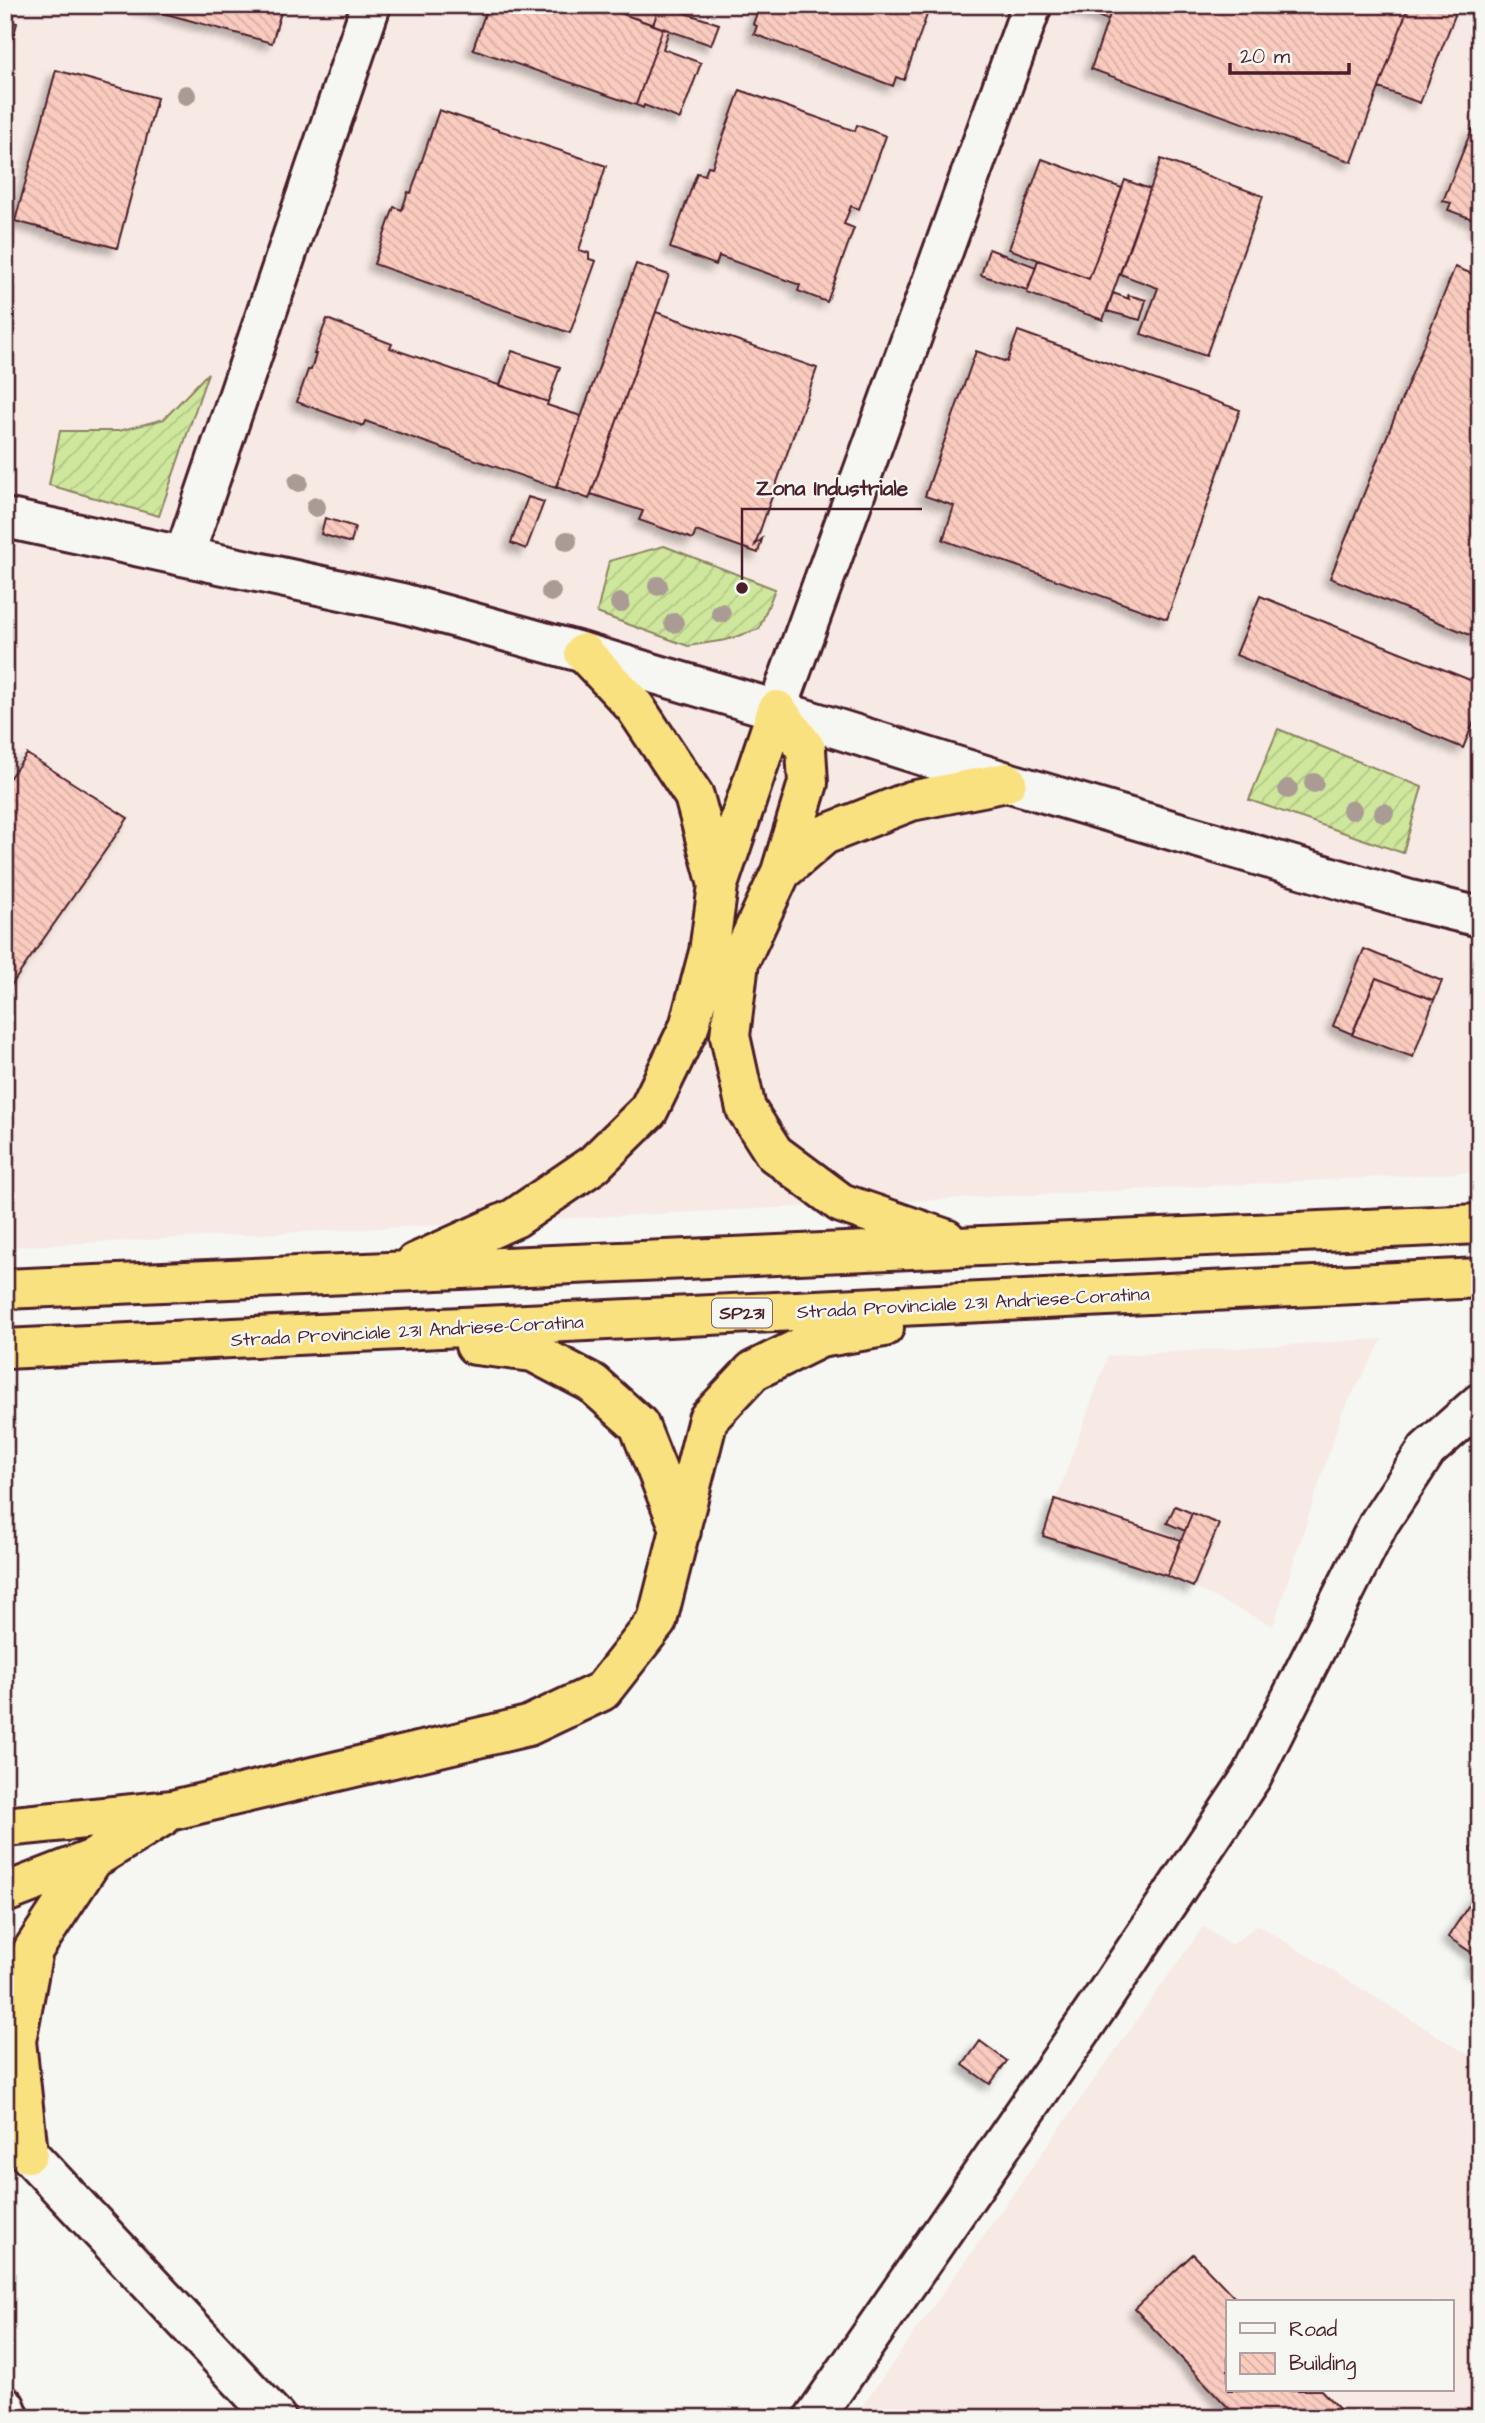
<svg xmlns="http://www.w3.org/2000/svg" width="1485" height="2423" font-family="'Architects Daughter',sans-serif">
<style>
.built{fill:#f7e9e3;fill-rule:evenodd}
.garden{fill:url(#garden-furrows);stroke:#8c8364;stroke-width:2}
.building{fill:url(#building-back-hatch);stroke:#4a1f2b;stroke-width:2;filter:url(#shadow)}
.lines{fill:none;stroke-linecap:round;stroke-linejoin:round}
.minor-casing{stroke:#4a1f2b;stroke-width:44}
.highway-casing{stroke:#4a1f2b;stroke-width:44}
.minor{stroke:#f6f6f2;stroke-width:38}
.highway{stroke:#fae180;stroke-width:38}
.tree{fill:#aa9b94}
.labels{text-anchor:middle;stroke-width:5;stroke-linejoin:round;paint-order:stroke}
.shield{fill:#f6f6f2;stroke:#7e6067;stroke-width:2}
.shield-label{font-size:18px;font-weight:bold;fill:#4a1f2b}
.street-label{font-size:19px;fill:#4a1f2b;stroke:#f6f6f2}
.leader{fill:none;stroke:#4a1f2b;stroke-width:2.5}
.callout-dot{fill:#4a1f2b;stroke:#f6f6f2;stroke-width:2.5}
.callout-label{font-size:21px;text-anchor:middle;font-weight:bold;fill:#4a1f2b;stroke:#f6f6f2;stroke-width:5;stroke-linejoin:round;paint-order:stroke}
</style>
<defs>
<pattern id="garden-furrows" width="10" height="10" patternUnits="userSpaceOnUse" patternTransform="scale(1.75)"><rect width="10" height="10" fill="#cee79c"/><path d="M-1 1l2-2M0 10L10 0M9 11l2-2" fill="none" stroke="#b2c687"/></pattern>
<pattern id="building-back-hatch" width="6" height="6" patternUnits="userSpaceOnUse" patternTransform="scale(1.75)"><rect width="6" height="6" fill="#facbbf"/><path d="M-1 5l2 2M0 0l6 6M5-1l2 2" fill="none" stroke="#d8aea4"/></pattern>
<filter id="shadow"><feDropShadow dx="-6" dy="6" stdDeviation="3.5" flood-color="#0004"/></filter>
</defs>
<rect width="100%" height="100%" fill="#f6f6f2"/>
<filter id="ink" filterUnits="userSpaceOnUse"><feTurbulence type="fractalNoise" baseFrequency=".0143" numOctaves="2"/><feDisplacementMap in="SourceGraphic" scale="14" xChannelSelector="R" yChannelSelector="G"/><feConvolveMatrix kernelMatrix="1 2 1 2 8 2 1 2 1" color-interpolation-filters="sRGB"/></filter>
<g filter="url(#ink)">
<path class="built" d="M5,5H1480V1172L5,1247Z
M1383,1339L1342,1412L1273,1626L1193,1587L1043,1536L1108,1356Z
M1258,1925L1480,2062V2418H854L1203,1927L1232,1945ZM1228,2302H1452V2390H1228Z"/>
<path class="garden" d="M208,373L159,516L49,485L60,431H119L164,419Z
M664,546L775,589L759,629L726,640L688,646L597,613L609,561Z
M1278,729L1422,787L1403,853L1249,800Z"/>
<path class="building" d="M134,5H283L272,43Z
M488,5H598L663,28L636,105L473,49Z
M598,5H660L653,25Z
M660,5L719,24L711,45L653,25Z
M760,5H917L929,9L904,80L896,77L893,86L754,34L757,26L753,24Z
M1076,5H1113L1108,20L1075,8Z
M1113,5H1409L1352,162L1091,69Z
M1409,5H1430L1436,7L1437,5H1459L1420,103L1379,88Z
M5,21L17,23L5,68Z
M663,28L669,30L663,49L701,63L680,119L644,105L643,108L636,105Z
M56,70L157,98L117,248L15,221Z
M740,90L855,131L857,125L886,136L859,209L851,206L844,224L854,228L827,302L798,291L800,285L719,256L716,265L670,248L697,173L705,175L708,166L712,167Z
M439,110L606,166L579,250L589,253V259L596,261L570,333L374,264L394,207L402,210L408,192L411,193Z
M1472,129L1480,133V232L1475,229L1478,221L1448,210L1451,203L1443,201Z
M1042,159L1122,188L1089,279L1009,249Z
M1161,159L1263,196L1206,356L1141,334L1158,288L1120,274Z
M1125,180L1150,189L1103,320L1027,293L1038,260L1089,279Z
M989,249L1036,267L1027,290L981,275Z
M636,264L669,275L589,499L556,487Z
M1455,267L1480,277V639L1330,578Z
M1113,293L1129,299L1128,295L1146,300L1140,320L1107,311Z
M656,312L817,368L755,545L762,539L758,553L696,531L693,539L639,520L643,511L591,494Z
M327,319L392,344L390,348L548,402L547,405L581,416L556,488L365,421L363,426L297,402L308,370H311L316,354H314Z
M1018,331L1240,410L1167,619L943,540L954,506L925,496L976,351L1007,362Z
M512,351L560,367L548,402L500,385Z
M528,497L544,502L526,549L511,543Z
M325,518L355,527L351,543L321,534Z
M1260,596L1480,684V707L1463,748L1236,655Z
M27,754L128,818L5,994V784Z
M1364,949L1442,981L1434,1000L1376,978L1352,1034L1333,1026Z
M1376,978L1434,1000L1413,1057L1352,1035Z
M1055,1499L1181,1540L1167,1576L1043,1536Z
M1175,1506L1192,1513L1185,1531L1167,1523Z
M1192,1513L1219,1524L1193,1587L1167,1576Z
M1480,1888V1972L1471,1968L1475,1955L1448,1937Z
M980,2041L1007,2061L990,2084L963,2065Z
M1193,2254L1239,2302H1228V2390H1321L1343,2413L1338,2418H1238L1135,2309Z"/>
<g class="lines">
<g class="minor-casing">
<path id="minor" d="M5,518L402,603L584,653L777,710L1007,782L1410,900L1480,917
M184,556L371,5
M777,710L1032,5
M5,2129L276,2418
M5,2406L10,2418
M814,2418L1098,2006L1252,1776L1379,1523L1427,1450L1480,1403"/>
</g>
<g class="highway-casing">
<path id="highway" d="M584,653L635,707L694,796L718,885
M777,710L806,749L808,783L781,872L739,962L730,1036L746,1109L774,1153L841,1203L946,1239
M781,872L824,835L911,801L1007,782
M415,1263L515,1218L594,1164L648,1111L689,1027L709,952L718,885L777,710
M5,1289L1480,1224
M475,1345L533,1352L592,1383L639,1425L681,1531
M5,1349L1480,1278
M5,1827L173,1810L528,1726L602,1691L657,1621L708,1419L753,1371L820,1338L884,1327
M5,1893L93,1859
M28,2153L16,2041L33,1950L93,1859L163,1816"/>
</g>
<use href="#minor" class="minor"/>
<use href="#highway" class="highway"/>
</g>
<g class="tree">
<circle cx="186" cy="95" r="10"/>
<circle cx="298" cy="482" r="10"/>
<circle cx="316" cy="507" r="10"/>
<circle cx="567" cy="541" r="10"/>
<circle cx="658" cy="586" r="10"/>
<circle cx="551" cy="592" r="10"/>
<circle cx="620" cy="603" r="10"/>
<circle cx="721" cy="613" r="10"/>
<circle cx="674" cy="623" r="10"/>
<circle cx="1314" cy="783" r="10"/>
<circle cx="1288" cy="789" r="10"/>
<circle cx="1352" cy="810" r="10"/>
<circle cx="1384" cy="813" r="10"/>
</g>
</g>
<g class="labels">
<rect class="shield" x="712" y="1298.5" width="60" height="29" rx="5"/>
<g class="shield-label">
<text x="742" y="1319">SP231</text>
</g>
<g class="street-label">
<text transform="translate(973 1302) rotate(-3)" y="7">Strada Provinciale 231 Andriese-Coratina</text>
<text transform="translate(407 1330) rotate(-3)" y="7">Strada Provinciale 231 Andriese-Coratina</text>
</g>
</g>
<path class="leader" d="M742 588L742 509H922"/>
<circle class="callout-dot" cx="742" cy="588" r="7"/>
<g class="callout-label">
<text x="832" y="495">Zona Industriale</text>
</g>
<rect width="1485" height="2423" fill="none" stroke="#f6f6f2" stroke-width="28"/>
<rect x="14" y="14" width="1457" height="2395" fill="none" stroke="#4a1f2b" stroke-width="2.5" filter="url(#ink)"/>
<rect x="1226" y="2300" width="228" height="91" fill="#f6f6f2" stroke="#b1a0a2" stroke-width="2"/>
<rect x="1240" y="2323" width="35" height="10" fill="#f6f6f2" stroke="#b1a0a2" stroke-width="2"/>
<text x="1289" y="2336" font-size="21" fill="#4a1f2b">Road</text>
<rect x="1240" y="2353" width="35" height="21" fill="url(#building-back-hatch)" stroke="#b1a0a2" stroke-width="2"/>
<text x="1289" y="2370" font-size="21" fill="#4a1f2b">Building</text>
<path d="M1230 63v10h119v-10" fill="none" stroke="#4a1f2b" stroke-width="3.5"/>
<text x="1240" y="63" font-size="21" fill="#4a1f2b" stroke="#f6f6f2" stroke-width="5" paint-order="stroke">20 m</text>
</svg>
